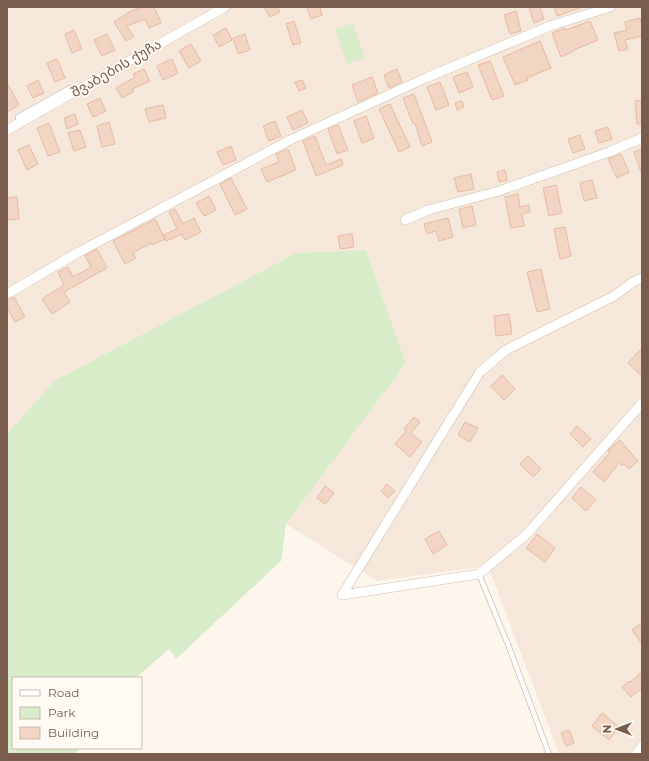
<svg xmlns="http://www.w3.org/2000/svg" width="649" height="761" font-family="Montserrat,'Noto Sans Georgian',sans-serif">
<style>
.residential{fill:#f5e8da}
.green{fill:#d8ecc9}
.building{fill:#f3d5c3;stroke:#e6bba3}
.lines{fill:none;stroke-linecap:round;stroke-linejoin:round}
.service-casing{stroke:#d1beb0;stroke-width:6}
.minor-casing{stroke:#d1beb0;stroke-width:10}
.service{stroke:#fff;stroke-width:4.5}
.minor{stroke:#fff;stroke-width:9}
.labels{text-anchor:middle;stroke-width:3.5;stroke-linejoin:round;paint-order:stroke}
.street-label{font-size:14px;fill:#7a5c4d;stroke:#fffaf3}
</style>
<rect width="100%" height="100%" fill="#fdf6ec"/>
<path class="residential" d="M7,7H642V754H559L488,566L377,581L286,524L406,363L366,250L296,253L54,381L7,434Z"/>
<path class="green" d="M353,23L365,58L347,64L335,29Z
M366,250L406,363L286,524L281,561L176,659L169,649L136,678H13V748H80L75,754H7V434L54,381L296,253Z"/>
<path class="building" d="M143,7H154L161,23L149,28L145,19L127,26L134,37L126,41L114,22L131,11Z
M264,7H277L280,12L270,17Z
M307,7H320L322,15L311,19Z
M529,7H540L544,19L534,23Z
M554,7H579L580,8L557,16Z
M516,11L521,31L510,34L504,15Z
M640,18L642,26V36L625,40L628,49L619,51L614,33L627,30L625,22Z
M294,21L301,43L293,45L286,24Z
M590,21L598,40L574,50V51L561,57L552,33L565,28L566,30Z
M226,28L232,40L219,47L213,35Z
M74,30L82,49L72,53L65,34Z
M107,34L115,50L102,56L94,40Z
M245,34L250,50L238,54L233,38Z
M540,41L551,68L527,78L528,80L515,85L503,57Z
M191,44L201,61L189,68L179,51Z
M57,59L65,78L55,82L47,63Z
M172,59L178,73L163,80L157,66Z
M490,61L504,96L492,100L478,65Z
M144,69L150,81L132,89L134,91L122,98L116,88L135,77L133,74Z
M397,69L402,82L389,88L384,75Z
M467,72L473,87L459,93L453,77Z
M372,77L378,93L358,102L352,85Z
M38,80L44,93L33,98L27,86Z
M302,80L306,88L299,91L295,82Z
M440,82L449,105L436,110L427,87Z
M7,83L19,105L7,112Z
M414,94L432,142L422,146L415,123L413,124L403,98Z
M100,98L106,111L93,117L87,104Z
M642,100V124H637L635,101Z
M462,101L464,107L457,110L455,103Z
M390,104L410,147L399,152L379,109Z
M163,105L166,118L149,122L145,109Z
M302,110L308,123L293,130L287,117Z
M75,114L78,124L67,129L64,118Z
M366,116L374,138L362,143L354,121Z
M275,121L281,136L269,141L263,126Z
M109,122L115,144L102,147L97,126Z
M49,123L60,152L48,156L37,128Z
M338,125L348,150L337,154L328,129Z
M608,127L612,139L599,143L595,131Z
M80,130L86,147L74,151L68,133Z
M580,135L585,149L573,153L568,139Z
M315,136L326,165L341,159L343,165L316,176L303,141Z
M29,145L38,164L27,170L18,150Z
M231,146L236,160L223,165L217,152Z
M288,149L296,170L267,182L261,169L279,162L276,154Z
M642,149V171L641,172L634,152Z
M621,154L629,172L617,178L608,159Z
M505,170L507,180L499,182L497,172Z
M471,174L474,189L458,192L454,178Z
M231,178L247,209L235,215L220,184Z
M592,180L597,198L584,201L580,183Z
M556,185L562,213L549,216L543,188Z
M518,194L520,207L529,205L530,212L522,214L524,226L511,228L505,197Z
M209,196L216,210L204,216L196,203Z
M17,197L19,219L7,220V198Z
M472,206L476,225L463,228L459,209Z
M175,209L183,224L194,218L201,232L185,240L182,234L166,241L165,239L152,245L151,243L133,253L136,258L125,264L113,241L155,219L165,239L163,235L177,229L169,212Z
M448,218L453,237L439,241L436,231L427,234L424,224Z
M565,227L571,256L560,259L554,229Z
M352,234L354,247L340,249L338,236Z
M97,249L107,268L64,292L70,302L52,314L42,299L64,285L58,272L68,267L73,277L91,267L85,256Z
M541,269L550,309L537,312L527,272Z
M14,297L25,317L15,322L7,308V300Z
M509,314L512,334L496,336L494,316Z
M642,348V376L628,363Z
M502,375L515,389L504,400L491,386Z
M414,417L420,422L411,433L422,442L410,457L395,444L406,431L404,429Z
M465,422L478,428L470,442L458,435Z
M577,426L591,439L583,447L570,434Z
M620,440L638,461L629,469L624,464L622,466L619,463L604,482L593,472L610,452L608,450Z
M528,456L541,469L533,477L520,464Z
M387,484L395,491L388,498L381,491Z
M325,486L334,493L325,504L317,498Z
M581,487L596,500L586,511L572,498Z
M439,531L447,545L433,554L425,539Z
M537,534L555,548L545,562L526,548Z
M642,623V644L632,630Z
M642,671V688L631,697L622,687L630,681L631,682Z
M602,713L619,727L609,740L592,726Z
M569,730L574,743L566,746L561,733Z"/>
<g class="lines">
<g class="service-casing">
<path id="service" d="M19,123L18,117L70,88
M479,574L509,647L549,754"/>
</g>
<g class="minor-casing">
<path id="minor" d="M7,130L225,7
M405,220L428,210L499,191L609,152L642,138
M7,294L77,253L290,140L428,77L550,26L610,7
M342,595L480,372L506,350L614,296L633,282L642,278
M342,595L479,574L527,534L642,403
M636,754L642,746"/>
</g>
<use href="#service" class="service"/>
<use href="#minor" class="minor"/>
</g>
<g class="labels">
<g class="street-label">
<text transform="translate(116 68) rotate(-30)" y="5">შვაბების ქუჩა</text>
</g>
</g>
<rect width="649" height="761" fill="none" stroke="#7a5c4d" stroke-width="16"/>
<rect x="12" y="677" width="130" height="72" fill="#fffaf3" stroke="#cabbb1"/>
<rect x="20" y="690" width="20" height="6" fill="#ffffff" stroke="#cabbb1"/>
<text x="48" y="697" font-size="12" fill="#7a5c4d">Road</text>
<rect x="20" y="707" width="20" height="12" fill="#d8ecc9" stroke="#cabbb1"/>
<text x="48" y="717" font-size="12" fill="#7a5c4d">Park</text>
<rect x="20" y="727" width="20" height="12" fill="#f3d5c3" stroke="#cabbb1"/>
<text x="48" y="737" font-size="12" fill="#7a5c4d">Building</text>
<g transform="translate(617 729) rotate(270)" stroke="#fffaf3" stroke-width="3" paint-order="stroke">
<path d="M0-3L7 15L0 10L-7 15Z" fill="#7a5c4d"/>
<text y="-6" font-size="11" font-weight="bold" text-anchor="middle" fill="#7a5c4d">N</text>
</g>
</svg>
